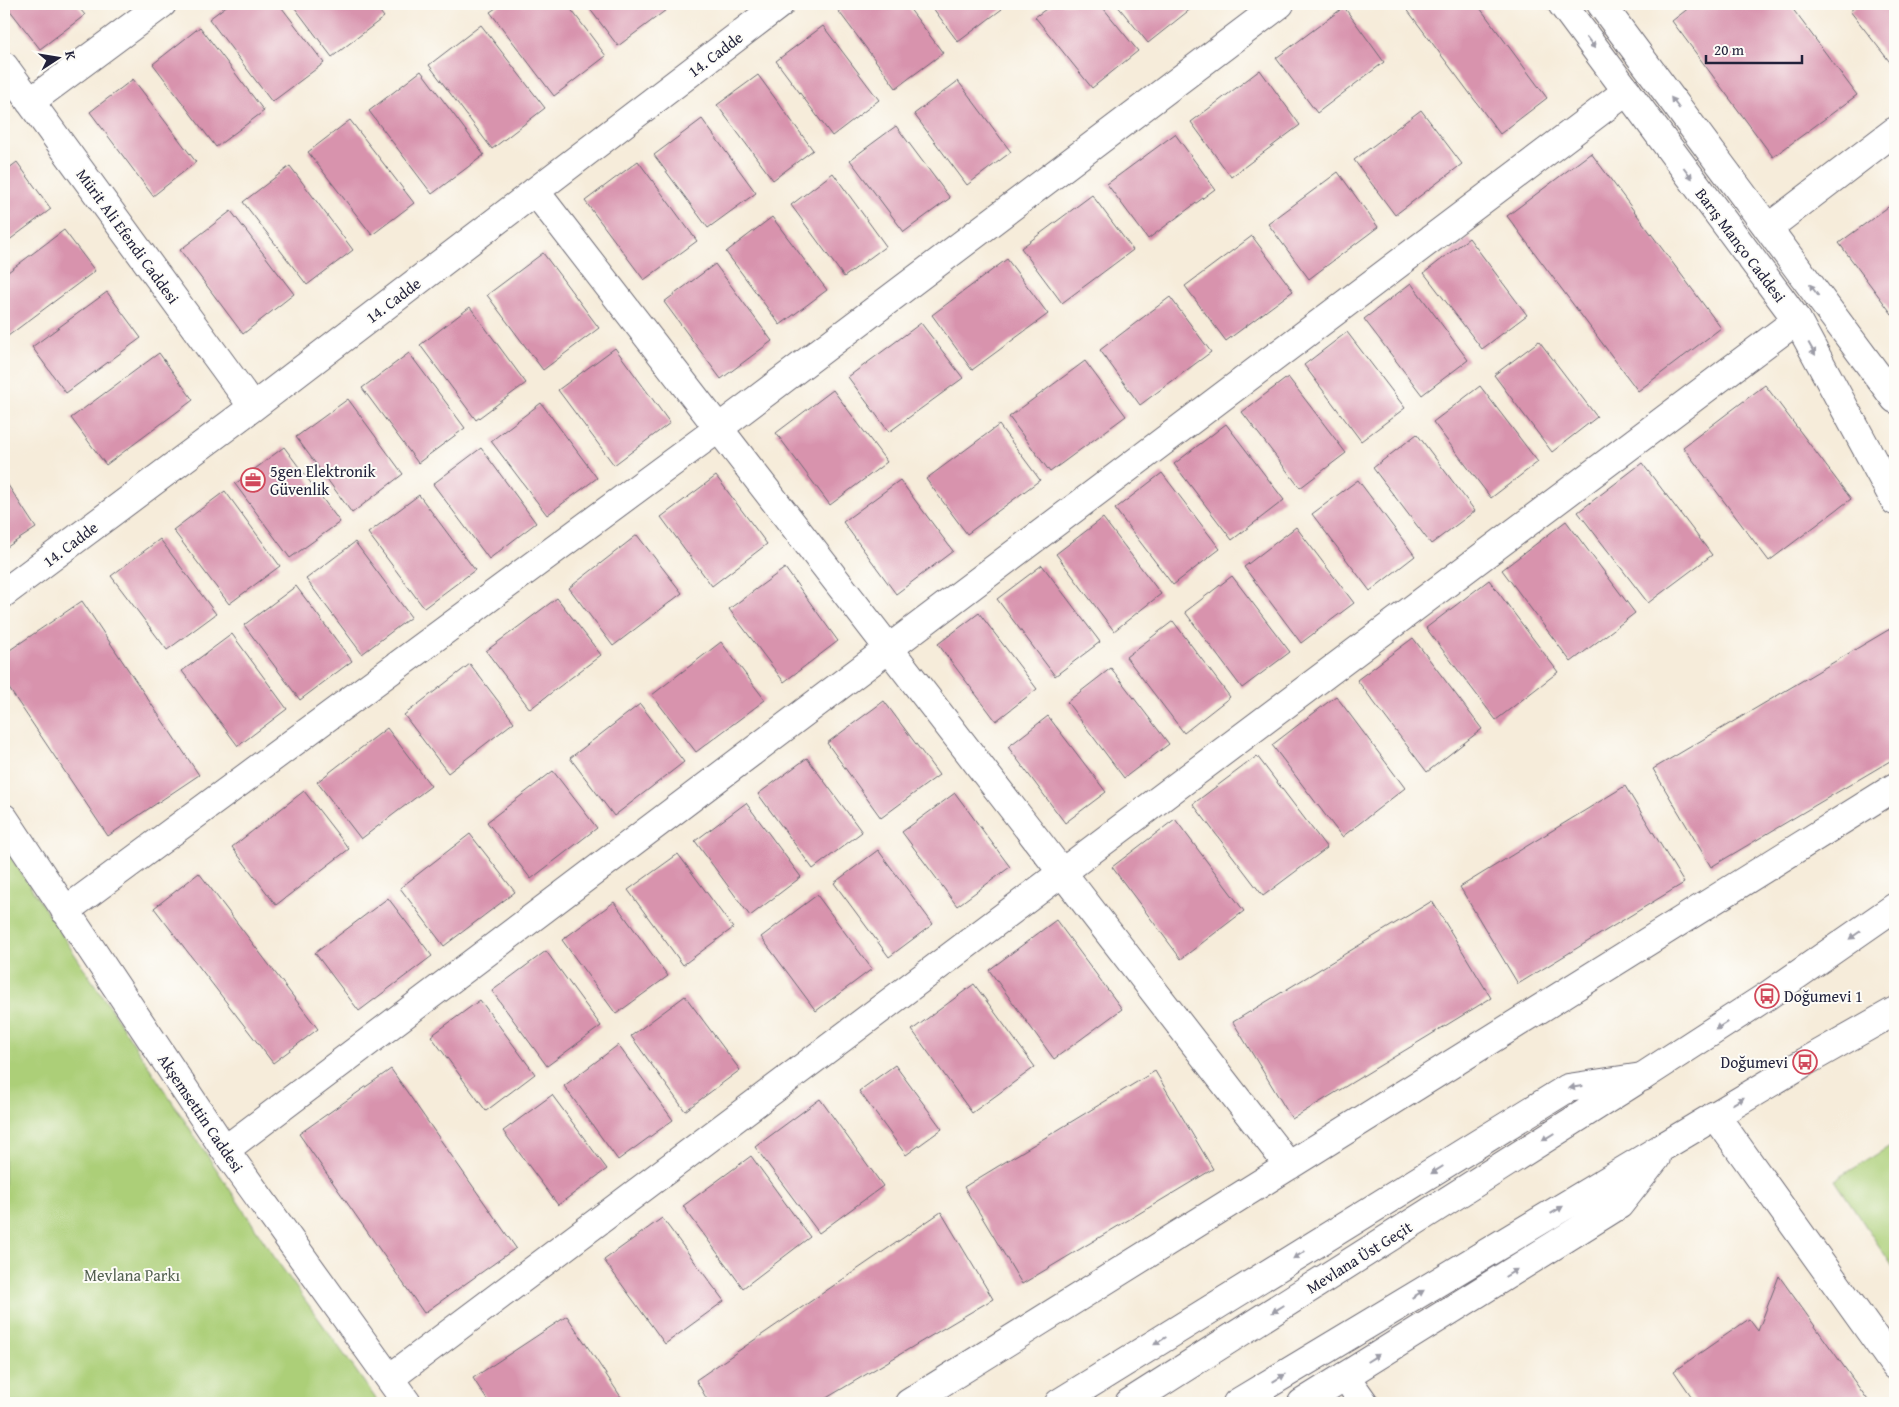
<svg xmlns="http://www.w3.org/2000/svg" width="1899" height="1407" font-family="'Gentium Book Plus',serif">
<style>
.green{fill:#accf78;stroke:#67785a}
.building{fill:#d893ad}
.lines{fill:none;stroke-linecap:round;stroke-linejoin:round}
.street-casing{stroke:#6c6973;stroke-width:30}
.secondary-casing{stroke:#6c6973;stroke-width:30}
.primary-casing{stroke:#6c6973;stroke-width:30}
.highway-casing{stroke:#6c6973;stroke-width:30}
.street{stroke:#fff;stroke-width:28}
.secondary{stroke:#fff;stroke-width:28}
.primary{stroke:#fff;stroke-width:28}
.highway{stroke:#fff;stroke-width:28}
.oneway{fill:#9c9ca7}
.labels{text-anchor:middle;stroke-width:4;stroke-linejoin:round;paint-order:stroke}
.street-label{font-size:16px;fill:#22223b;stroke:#fdfcf7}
.poi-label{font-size:16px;fill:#22223b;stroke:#fdfcf7;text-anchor:start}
.park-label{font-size:16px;fill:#525f50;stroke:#fdfcf7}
</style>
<rect width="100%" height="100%" fill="#fdfcf7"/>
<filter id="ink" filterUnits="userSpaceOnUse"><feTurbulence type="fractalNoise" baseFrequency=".02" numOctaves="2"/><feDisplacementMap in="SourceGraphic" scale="10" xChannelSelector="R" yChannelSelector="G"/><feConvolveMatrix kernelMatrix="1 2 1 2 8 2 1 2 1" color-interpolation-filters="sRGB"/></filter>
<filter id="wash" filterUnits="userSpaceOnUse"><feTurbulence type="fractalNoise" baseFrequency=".0096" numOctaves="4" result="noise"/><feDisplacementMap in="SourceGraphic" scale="20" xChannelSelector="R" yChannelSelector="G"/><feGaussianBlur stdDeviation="1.12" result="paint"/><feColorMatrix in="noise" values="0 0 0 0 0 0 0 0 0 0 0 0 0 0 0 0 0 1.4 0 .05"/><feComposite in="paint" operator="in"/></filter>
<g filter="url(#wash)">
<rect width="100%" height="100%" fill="#f6ecda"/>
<path class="green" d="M4,847L275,1258L379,1403H4Z
M1895,1143V1270L1835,1180Z"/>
<g id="blocks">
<path class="building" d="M5,4H76L85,15L40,49Z
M229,4H279L324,63L272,102L209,19Z
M292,4H374L384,17L332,57Z
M502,4H567L606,56L554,96L490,12Z
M586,4H660L666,10L618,46Z
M843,4H906L943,53L896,88L837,9Z
M930,4H998L1002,9L958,42Z
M1053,4H1100L1138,51L1092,88L1035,17Z
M1116,4H1197L1148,43Z
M1403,4H1477L1547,98L1500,134Z
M1694,4H1789L1857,95L1773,157L1672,21Z
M1859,4H1895V64L1893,66L1850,11Z
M1344,7L1384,62L1317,113L1276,58Z
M481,25L545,108L492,149L429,65Z
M823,26L879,100L832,136L776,61Z
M200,27L264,111L216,147L153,64Z
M1260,70L1300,125L1231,177L1191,122Z
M421,71L484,155L432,194L369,111Z
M758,75L813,150L773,180L717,105Z
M133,79L196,162L153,196L90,112Z
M958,81L1011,152L967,185L914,114Z
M1421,110L1462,164L1395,215L1354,160Z
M702,119L756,193L708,228L654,155Z
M350,120L414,203L372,235L308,152Z
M896,126L950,198L904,232L850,160Z
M1175,134L1215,189L1148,239L1107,184Z
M1591,153L1721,328L1638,391L1507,216Z
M638,161L697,241L644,280L585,201Z
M17,162L51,209L4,244V172Z
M290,166L353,250L307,285L243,202Z
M1338,172L1378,227L1309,279L1268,224Z
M833,173L886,246L844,277L791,205Z
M1092,195L1133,250L1062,303L1021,248Z
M1895,202V318L1839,243Z
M231,211L294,294L243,334L180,250Z
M772,217L827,290L780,325L726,252Z
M64,230L95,271L8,336L4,330V275Z
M1252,236L1293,291L1226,341L1185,286Z
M1469,238L1527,315L1482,349L1424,273Z
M543,253L599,328L543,370L487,295Z
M1007,259L1048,314L972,370L932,315Z
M715,264L772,341L721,379L664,302Z
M1411,283L1468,360L1422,395L1364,319Z
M107,292L141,338L66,393L32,347Z
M1170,297L1211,352L1140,405L1100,350Z
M470,307L526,383L476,420L420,345Z
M921,323L963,378L889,432L848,377Z
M1347,332L1405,408L1361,441L1304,365Z
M1539,341L1597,417L1552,452L1494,375Z
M615,348L670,423L614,465L558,390Z
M159,353L193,400L106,465L71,418Z
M409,353L465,428L418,463L362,388Z
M1085,361L1126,416L1050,472L1009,417Z
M1288,377L1346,453L1300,488L1242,412Z
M1765,385L1851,499L1769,561L1683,447Z
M1480,386L1538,462L1491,498L1433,422Z
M833,390L887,462L830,505L776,433Z
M348,399L403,474L352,513L296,437Z
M541,403L597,478L547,515L491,441Z
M1226,424L1284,500L1232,540L1174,464Z
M999,425L1040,480L967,534L926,479Z
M1417,434L1475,511L1431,544L1373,468Z
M284,447L340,522L290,558L235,484Z
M481,448L536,523L489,559L433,484Z
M1642,463L1712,555L1648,603L1578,512Z
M1162,473L1220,549L1173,585L1115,509Z
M716,476L767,544L712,586L661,517Z
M4,479L36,528L4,549Z
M900,480L953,551L896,594L843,522Z
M1358,480L1415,556L1370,591L1312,514Z
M225,491L280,566L229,604L173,530Z
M419,495L475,570L424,608L368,533Z
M1103,518L1161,594L1114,631L1056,554Z
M1566,521L1635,613L1571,662L1502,570Z
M1296,527L1354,603L1301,643L1244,567Z
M637,535L682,593L613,646L569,588Z
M160,539L216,614L167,650L111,576Z
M355,542L411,617L362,654L306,579Z
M1042,565L1100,642L1055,676L997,599Z
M785,568L838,641L784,682L729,609Z
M1232,576L1290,652L1242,688L1185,612Z
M1489,580L1558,672L1496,720L1426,628Z
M296,586L352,661L300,700L244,625Z
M557,598L601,655L530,709L486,651Z
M82,601L199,775L108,836L4,681V654Z
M979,613L1037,689L996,721L938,644Z
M1173,621L1230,697L1184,733L1126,657Z
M1895,626V758L1711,867L1653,769Z
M232,634L287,709L238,746L182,671Z
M1413,638L1482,729L1427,772L1357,680Z
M721,642L765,700L696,752L652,695Z
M470,664L514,722L448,773L404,715Z
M1111,668L1169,744L1124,778L1067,702Z
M1336,696L1405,788L1342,837L1272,745Z
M884,701L939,775L881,818L827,743Z
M640,704L684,762L614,816L570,758Z
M1048,716L1106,792L1065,823L1008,747Z
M387,728L431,786L361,839L317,782Z
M1257,756L1327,848L1263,896L1193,804Z
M807,758L862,832L813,869L758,794Z
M553,771L597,828L531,879L487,822Z
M1625,786L1684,883L1518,984L1460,887Z
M304,791L349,849L276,905L232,847Z
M955,793L1010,867L957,906L902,832Z
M746,803L801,877L750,916L695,841Z
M1175,819L1244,911L1181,959L1112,867Z
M470,834L515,892L444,946L400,888Z
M878,850L933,924L889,957L834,883Z
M678,854L733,928L683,965L628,890Z
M199,873L318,1029L273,1063L154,908Z
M817,895L872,969L816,1011L761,937Z
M388,898L432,956L359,1011L315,953Z
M1432,901L1491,998L1292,1119L1233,1022Z
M614,902L668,976L616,1014L562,940Z
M1056,920L1122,1009L1054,1059L989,970Z
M546,951L601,1026L547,1066L492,991Z
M974,984L1035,1067L972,1113L912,1030Z
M685,996L740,1070L685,1111L631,1036Z
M480,1000L535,1074L486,1111L431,1036Z
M618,1045L673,1120L618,1160L564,1086Z
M895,1065L942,1129L906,1155L859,1091Z
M391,1069L516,1248L424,1313L299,1134Z
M1155,1071L1213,1169L1022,1284L964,1187Z
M552,1095L607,1169L558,1205L503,1131Z
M820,1099L883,1186L819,1233L755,1147Z
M751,1156L810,1237L743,1288L683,1206Z
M941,1212L993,1299L818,1403H709L696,1380Z
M662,1218L724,1301L665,1344L604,1260Z
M1779,1276L1870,1403H1696L1674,1371L1749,1319L1758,1331Z
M567,1316L625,1403H489L473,1378Z"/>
</g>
</g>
<g filter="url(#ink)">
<use href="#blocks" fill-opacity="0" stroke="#6c6973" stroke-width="1"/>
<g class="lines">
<g class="street-casing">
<path id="street" d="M4,66L253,407
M30,102L162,4
M535,191L1289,1166
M1768,228L1895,131
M4,593L253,407L780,4
M4,818L225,1150L407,1403
M65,911L719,428L1280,4
M1715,1115L1895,1366
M225,1150L1627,91
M1345,1376L1364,1403
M390,1378L1797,320
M909,1403L1895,787"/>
</g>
<g class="secondary-casing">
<path id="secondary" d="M1562,4L1797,320L1895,501
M1601,4L1895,399"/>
</g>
<g class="primary-casing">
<path id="primary" d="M1642,1077L1767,996L1895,907
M1666,1145L1805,1062L1895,1011"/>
</g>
<g class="highway-casing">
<path id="highway" d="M1059,1403L1568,1088L1642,1077
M1129,1403L1634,1082
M1237,1403L1666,1145
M1302,1403L1619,1205L1656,1158"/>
</g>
<use href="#street" class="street"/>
<use href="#secondary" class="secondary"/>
<use href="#primary" class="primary"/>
<use href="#highway" class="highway"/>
</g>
<defs><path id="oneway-solid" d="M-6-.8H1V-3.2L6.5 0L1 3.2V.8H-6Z" transform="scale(1.25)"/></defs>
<g class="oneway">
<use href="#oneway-solid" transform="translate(1591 43) rotate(53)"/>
<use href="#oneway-solid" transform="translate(1675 103) rotate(-127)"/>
<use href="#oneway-solid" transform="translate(1688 173) rotate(53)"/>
<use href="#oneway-solid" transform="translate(1814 290) rotate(-127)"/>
<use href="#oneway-solid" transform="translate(1812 349) rotate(61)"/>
<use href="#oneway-solid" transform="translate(1855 935) rotate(145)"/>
<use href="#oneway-solid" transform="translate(1721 1026) rotate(147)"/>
<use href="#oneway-solid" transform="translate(1576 1087) rotate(170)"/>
<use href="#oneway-solid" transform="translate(1738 1101) rotate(-31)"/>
<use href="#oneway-solid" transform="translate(1548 1137) rotate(148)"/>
<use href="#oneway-solid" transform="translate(1437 1170) rotate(148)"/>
<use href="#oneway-solid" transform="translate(1557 1210) rotate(-31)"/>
<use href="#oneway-solid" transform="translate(1299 1255) rotate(148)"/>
<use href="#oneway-solid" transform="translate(1511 1273) rotate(-32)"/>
<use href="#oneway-solid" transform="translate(1418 1294) rotate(-31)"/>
<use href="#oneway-solid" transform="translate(1278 1309) rotate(148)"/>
<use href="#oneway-solid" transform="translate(1160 1341) rotate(148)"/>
<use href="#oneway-solid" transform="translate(1373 1358) rotate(-32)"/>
<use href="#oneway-solid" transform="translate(1279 1378) rotate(-31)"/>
</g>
</g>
<defs>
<g id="office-ring" transform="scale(1.25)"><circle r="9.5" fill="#fdfcf7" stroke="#d1495b" stroke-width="1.5"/><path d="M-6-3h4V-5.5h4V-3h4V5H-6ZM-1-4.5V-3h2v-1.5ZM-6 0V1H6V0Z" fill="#d1495b"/></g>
<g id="bus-ring" transform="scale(1.25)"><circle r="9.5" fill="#fdfcf7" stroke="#d1495b" stroke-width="1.5"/><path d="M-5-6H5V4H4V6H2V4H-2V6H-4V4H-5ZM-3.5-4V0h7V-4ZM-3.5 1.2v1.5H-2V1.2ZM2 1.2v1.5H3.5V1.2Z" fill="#d1495b"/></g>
</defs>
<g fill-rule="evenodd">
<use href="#office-ring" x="253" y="480"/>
<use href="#bus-ring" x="1767" y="996"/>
<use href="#bus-ring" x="1805" y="1062"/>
</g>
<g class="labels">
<g class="street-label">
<text transform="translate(715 54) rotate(-37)" y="6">14. Cadde</text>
<text transform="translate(128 236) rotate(54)" y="6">Mürit Ali Efendi Caddesi</text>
<text transform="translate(1741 245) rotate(53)" y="6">Barış Manço Caddesi</text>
<text transform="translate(393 300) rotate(-37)" y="6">14. Cadde</text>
<text transform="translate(70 544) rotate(-37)" y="6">14. Cadde</text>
<text transform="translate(201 1113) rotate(56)" y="6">Akşemsettin Caddesi</text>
<text transform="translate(1359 1257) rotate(-32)" y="6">Mevlana Üst Geçit</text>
</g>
<g class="poi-label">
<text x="270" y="477">5gen Elektronik<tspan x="270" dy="18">Güvenlik</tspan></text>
<text x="1784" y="1002">Doğumevi 1</text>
<text x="1788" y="1068" text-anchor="end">Doğumevi</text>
</g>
<g class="park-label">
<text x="132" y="1281">Mevlana Parkı</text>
</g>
</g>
<rect width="1899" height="1407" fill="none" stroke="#fdfcf7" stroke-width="20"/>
<g transform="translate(58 58) rotate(78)" stroke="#fdfcf7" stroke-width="4" paint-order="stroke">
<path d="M0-4L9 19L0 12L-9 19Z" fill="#22223b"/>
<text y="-8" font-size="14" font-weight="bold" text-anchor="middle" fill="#22223b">K</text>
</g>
<path d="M1706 55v8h96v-8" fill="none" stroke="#22223b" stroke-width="2.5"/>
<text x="1714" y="55" font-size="15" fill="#22223b" stroke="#fdfcf7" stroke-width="4" paint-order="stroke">20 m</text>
</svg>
